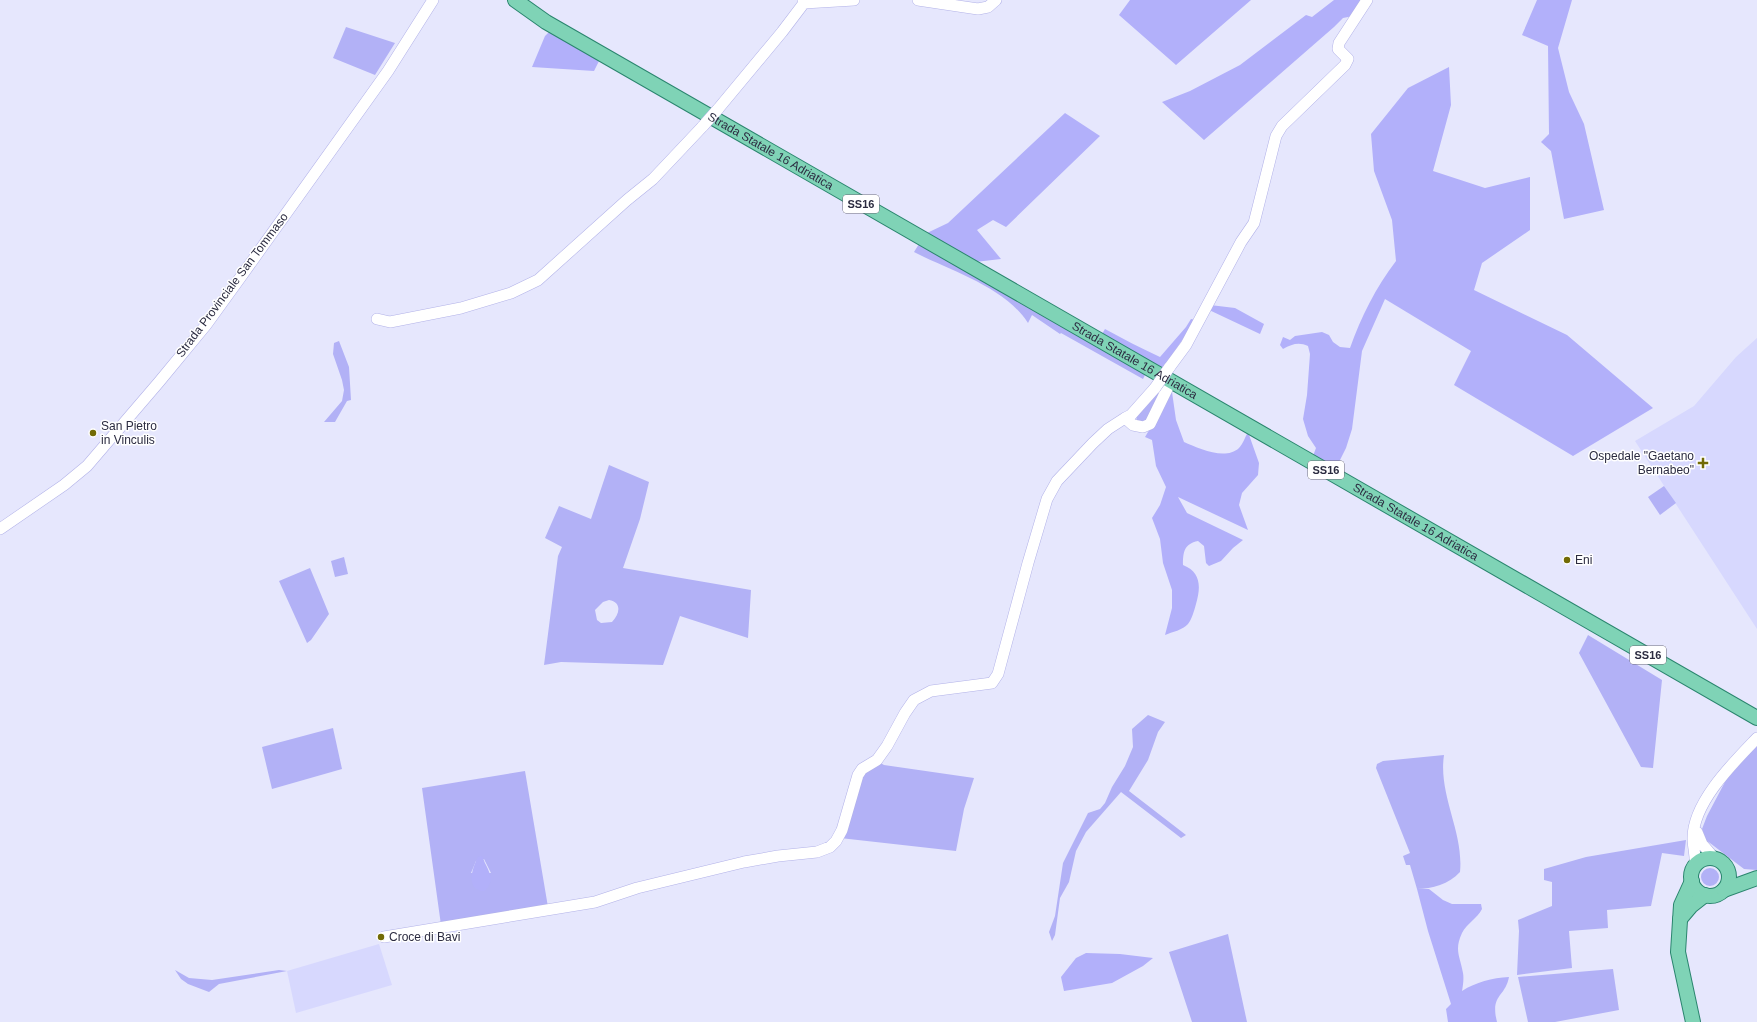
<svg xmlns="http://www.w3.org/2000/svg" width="1757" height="1022" font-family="Helvetica,sans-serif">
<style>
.built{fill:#d7d8fe}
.green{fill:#b2b1f6;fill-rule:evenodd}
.forest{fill:#b2b0fa}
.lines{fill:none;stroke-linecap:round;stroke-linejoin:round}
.minor-casing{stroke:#b2b2e8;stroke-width:12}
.major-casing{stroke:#2a856e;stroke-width:16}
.minor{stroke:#fff;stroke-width:11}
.major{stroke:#7fd3b6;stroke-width:14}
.minor-bridge-casing{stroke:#b2b2e8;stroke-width:12;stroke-linecap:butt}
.minor-bridge{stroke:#fff;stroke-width:11}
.poi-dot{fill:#726b05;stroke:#fff;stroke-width:1.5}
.labels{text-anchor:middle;stroke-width:3;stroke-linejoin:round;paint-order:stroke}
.shield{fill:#fff;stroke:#6b6b79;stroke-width:1}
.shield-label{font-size:11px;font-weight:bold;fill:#2b2b40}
.street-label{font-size:12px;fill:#2b2b40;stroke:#fff}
.poi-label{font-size:12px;fill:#2b2b40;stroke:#fff;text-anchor:start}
</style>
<rect width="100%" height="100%" fill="#e6e7fd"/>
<path class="built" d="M1757,338V629L1635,441L1694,406L1736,357Z
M379,944L392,985L296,1013L287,971Z"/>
<path class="green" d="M346,27L395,43L375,75L333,58Z
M919,244L1146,373L1143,379L1061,333L1060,334L1032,315L1028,323C1005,287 951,271 914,252Z
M339,341L349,367L351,400L347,401L335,422H324L342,401L344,390L342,380L333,354L334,343Z
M1158,391L1160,393L1148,422L1137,421L1136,416Z
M609,465L649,482L640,519L623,568L751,590L748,638L680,616L663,665L561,662L544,665L558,556L562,547L545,538L559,506L591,519ZM609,600C622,602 620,614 612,622L601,623L597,620L595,610L603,602Z
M1664,486L1676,503L1660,515L1648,497Z
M344,557L348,574L335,577L331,561Z
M310,568L329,614L311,640L307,643L279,581Z
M1588,635L1662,680L1653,768L1641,767L1579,653Z
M1148,715L1165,722L1158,732L1148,760L1129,791L1186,835L1181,838L1121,792L1086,832L1076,851L1069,882L1060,898L1055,935L1052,941L1049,932L1055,916L1063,863L1088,813L1100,809L1105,803L1112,787L1125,766L1133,747L1132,729Z
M333,728L342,769L272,789L262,747Z
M1757,745V870L1744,869L1706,840L1702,829L1707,816L1726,780Z
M1444,755C1438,795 1464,832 1460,872C1449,884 1432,889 1417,889L1410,865H1406L1403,856L1410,853L1376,768L1377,764L1383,761Z
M877,761L884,765L974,778L964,809L956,851L840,838L859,778Z
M525,771L548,907L441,925L422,788ZM484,859L491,873H471L476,861Z
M1686,840L1684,856L1662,853L1651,906L1607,910L1608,928L1569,931L1572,968L1517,975L1519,931L1518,920L1552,906V882L1544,880V869L1586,857Z
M1701 877a9 9 0 1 1 18 0a9 9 0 1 1-18 0Z
M1228,934L1247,1022H1192L1169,952Z
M1613,969L1619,1010L1555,1022H1528L1518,977Z
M175,970L189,978L212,980L279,970L287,971L219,984L209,992L188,984L181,979Z"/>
<path class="forest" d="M1130,0H1251L1176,65L1119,15Z
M1334,0H1364L1353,16L1343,18L1334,27L1204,140L1162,102L1190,91L1240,65L1306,15L1312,17Z
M1537,0H1572L1558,48L1569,92L1584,124L1604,210L1564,219L1551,151L1541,142L1549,134L1548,46L1522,35Z
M550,31L599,61L594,71L532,67L545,36Z
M1449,67L1451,105L1433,171L1485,188L1530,177V230L1482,263L1474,290L1567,335L1653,408L1573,456L1454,385L1471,351L1385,299L1362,351L1352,429L1346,448L1336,468L1313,456L1316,448L1308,436L1303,419L1307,395L1310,354L1308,346C1299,342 1292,344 1283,349L1280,345L1283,337L1290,340L1295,336L1322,332L1329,335L1333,342L1340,347L1350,348C1361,317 1376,287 1396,261L1392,220L1374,171L1371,134L1408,88Z
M1065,113L1100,136L1006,227L993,220L977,230L1001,259L975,262L927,233L948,223Z
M1210,305L1235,308L1264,324L1260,334L1207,309Z
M1191,319L1196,320L1163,368L1102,334L1105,329C1123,339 1141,348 1160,357L1186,327Z
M1172,392L1176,420L1184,442C1198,448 1225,461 1239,448C1243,444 1245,437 1248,432L1259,463L1258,475L1242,493L1239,505L1248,530L1178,497L1187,513L1243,540L1233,548L1221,561L1209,566L1206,563L1204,546L1198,541C1184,544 1183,552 1183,565C1201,572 1201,587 1196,604C1194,611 1192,619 1188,624C1183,630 1172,632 1165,635L1172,608V590L1163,563L1160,539L1152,518L1160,505L1166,487L1156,466L1152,440L1145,437Z
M482,856C484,859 484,862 486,865C491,875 494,883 484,891C465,890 472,868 478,857Z
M1417,889H1429L1443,900L1452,904H1481L1482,909C1477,919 1467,923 1462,933C1454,950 1460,956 1463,973C1464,978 1463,986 1462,991C1476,982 1492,978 1509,977C1505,998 1490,994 1497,1022H1448L1446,1009L1451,1004L1428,931Z
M1086,953L1120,954L1153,958L1143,966L1112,983L1064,991L1061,977L1076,958Z"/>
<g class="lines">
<g class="minor-casing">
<path id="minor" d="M918,0L978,9L988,7L996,0
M804,3L854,0
M718,109L782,32L804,3L803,0
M377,319L390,322L461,308L511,293L538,280L627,200L653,179L703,126
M1169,368L1186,345L1241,242L1254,223L1276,136L1282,126L1345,65L1348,59L1338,49L1339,43L1367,0
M1125,418L1131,415L1155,388
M0,529L64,485L87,466L159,382L206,325L240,278L388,71L433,0
M1697,832L1702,844L1715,859
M1695,865C1696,856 1693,847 1693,838C1693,802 1734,762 1757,738
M384,937L595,902L637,888L744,862L778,856L817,852L830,847L836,841L842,830L858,775L862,769L877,760L887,746L905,713L914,700L931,691L992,683L998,674L1028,563L1047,499L1057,481L1093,443L1108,429L1125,418L1133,425L1143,427L1150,424L1171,381"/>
</g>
<g class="major-casing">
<g id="major">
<path id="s1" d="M515,0L546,22L1757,718"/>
<circle cx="1710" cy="877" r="19"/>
<path d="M1692,881L1681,905L1678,952L1693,1022"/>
<path d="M1724,890L1757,878"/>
<path d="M1680,919L1691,906L1705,895"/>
</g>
</g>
<use href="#minor" class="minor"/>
<use href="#major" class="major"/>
<g class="minor-bridge-casing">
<path id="minor-bridge" d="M703,126L718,109
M1155,388L1169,368"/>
</g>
<use href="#minor-bridge" class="minor-bridge"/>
</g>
<g class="poi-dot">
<circle cx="93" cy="433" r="4"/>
<path d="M1701 457h4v4h4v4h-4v4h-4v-4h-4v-4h4z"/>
<circle cx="1567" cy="560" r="4"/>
<circle cx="381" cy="937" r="4"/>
</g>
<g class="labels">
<g class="shield">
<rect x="843" y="195" width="36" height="18" rx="3"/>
<rect x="1308" y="461" width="36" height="18" rx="3"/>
<rect x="1630" y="646" width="36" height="18" rx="3"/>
</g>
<g class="shield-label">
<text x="861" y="208">SS16</text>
<text x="1326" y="474">SS16</text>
<text x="1648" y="659">SS16</text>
</g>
<g class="street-label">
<text dy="4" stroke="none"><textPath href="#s1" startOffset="297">Strada Statale 16 Adriatica</textPath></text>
<text transform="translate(232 285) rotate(-53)" y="4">Strada Provinciale San Tommaso</text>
<text dy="4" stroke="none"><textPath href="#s1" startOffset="717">Strada Statale 16 Adriatica</textPath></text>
<text dy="4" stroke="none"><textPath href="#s1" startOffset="1041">Strada Statale 16 Adriatica</textPath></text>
</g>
<g class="poi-label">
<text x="101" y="430">San Pietro<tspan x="101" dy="14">in Vinculis</tspan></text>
<text x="1694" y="460" text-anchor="end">Ospedale "Gaetano<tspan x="1694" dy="14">Bernabeo"</tspan></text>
<text x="1575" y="564">Eni</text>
<text x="389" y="941">Croce di Bavi</text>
</g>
</g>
</svg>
